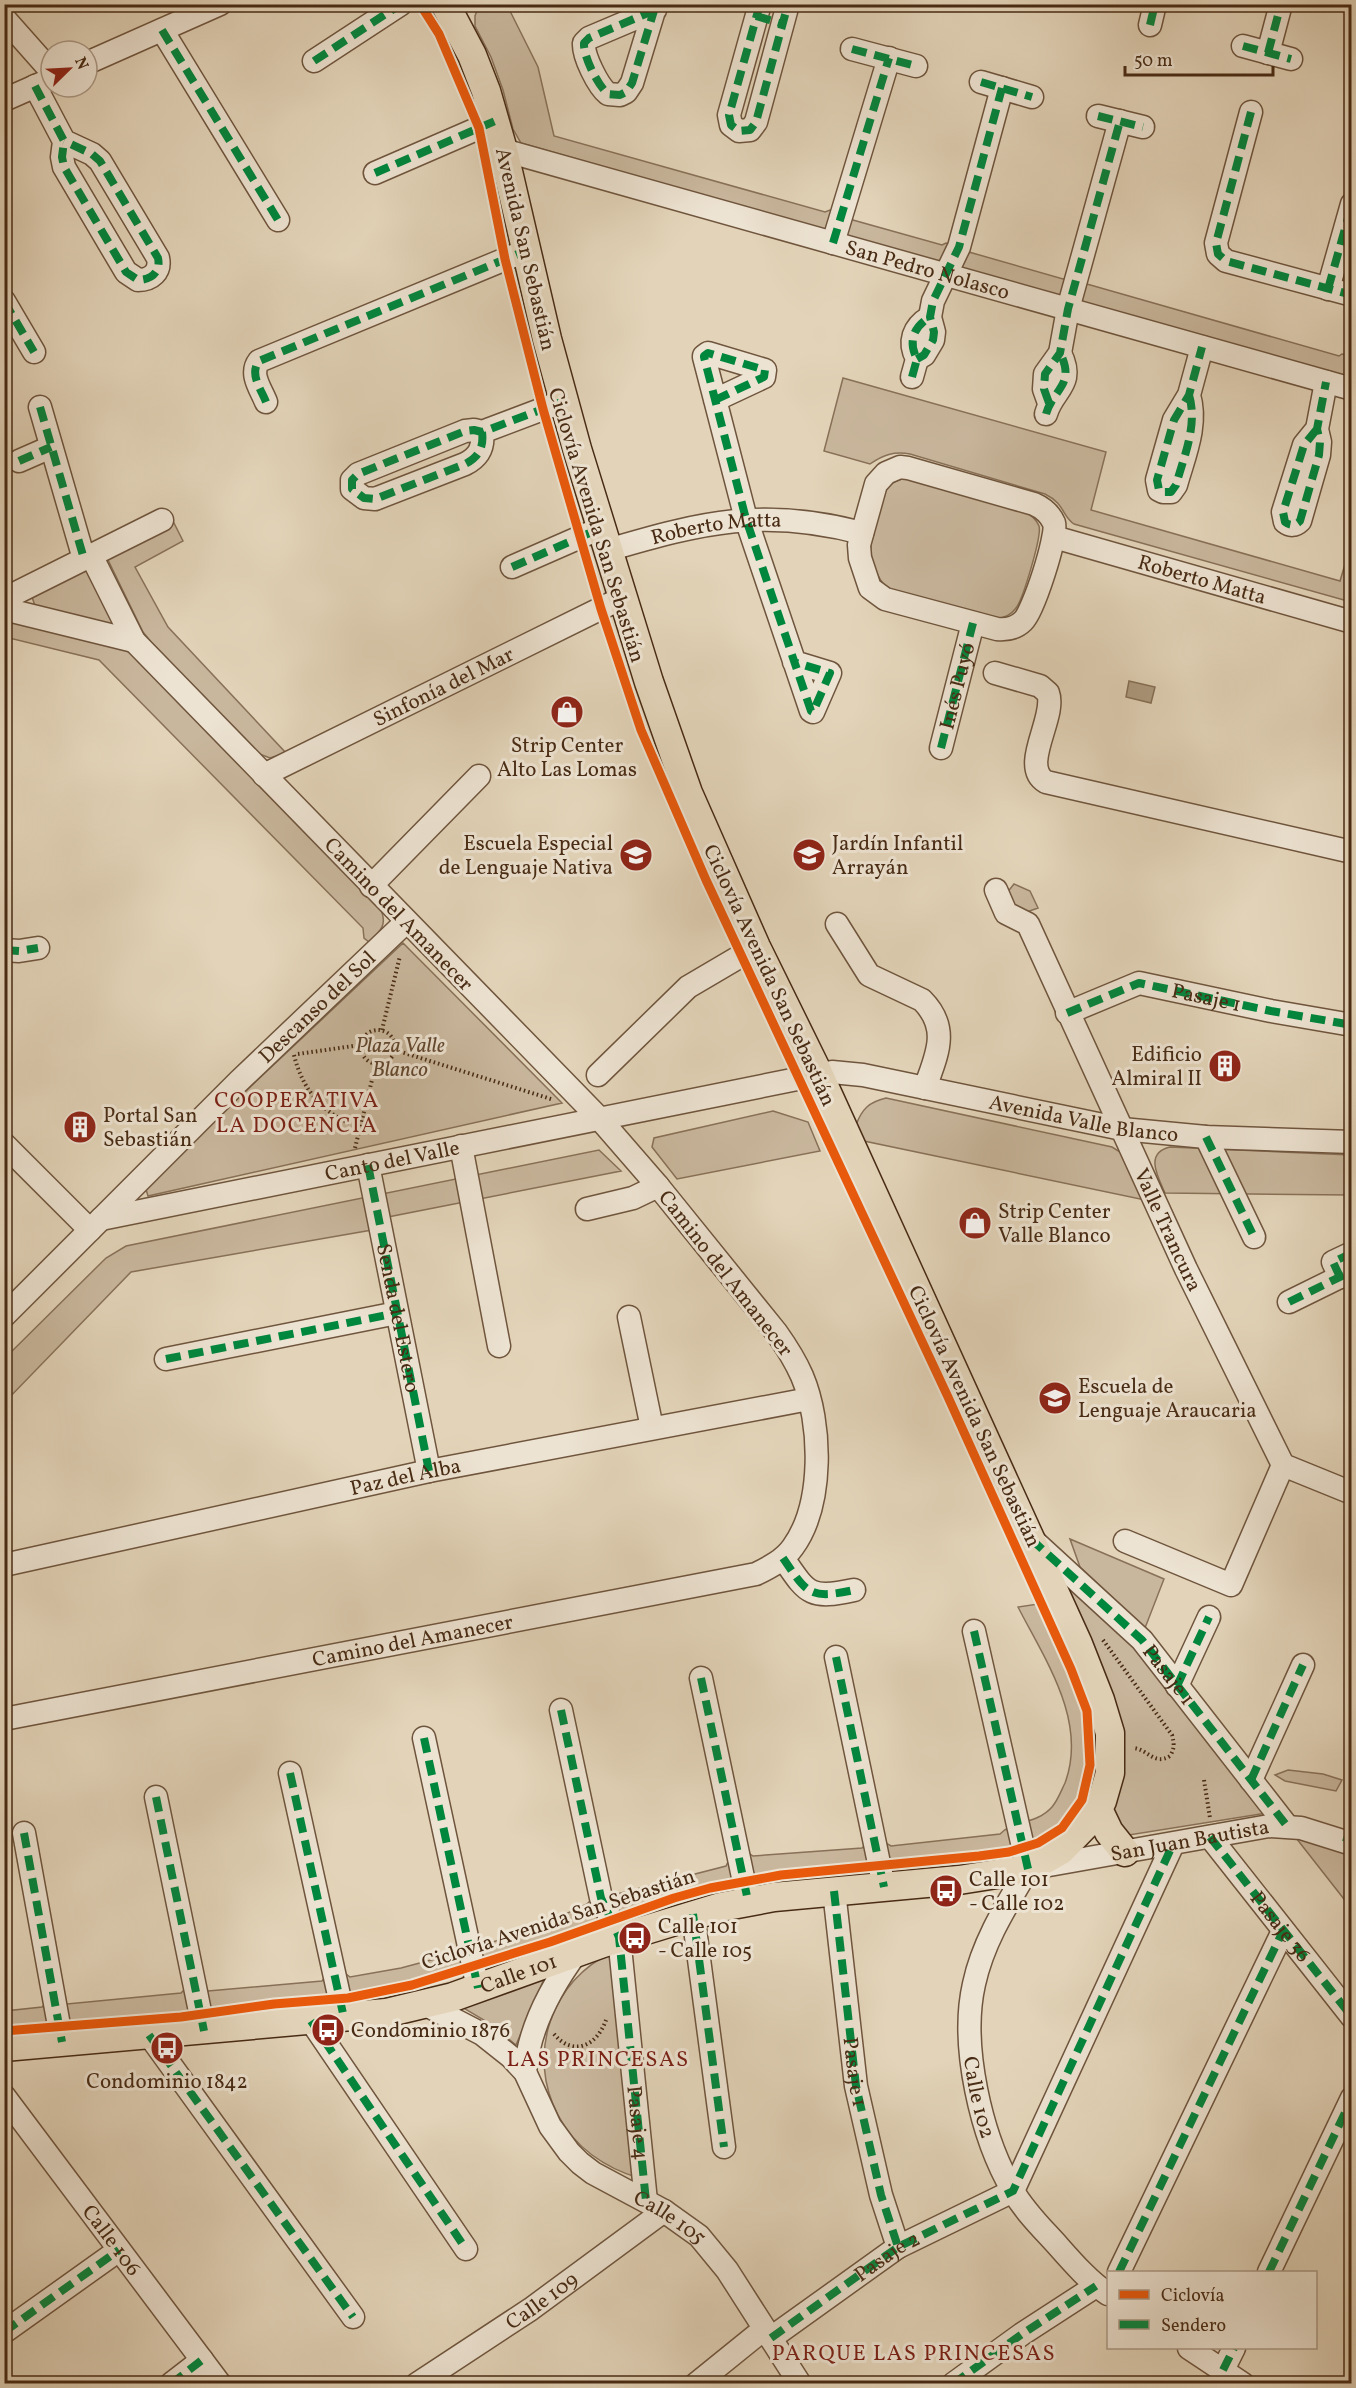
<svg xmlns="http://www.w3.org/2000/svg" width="1356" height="2388" font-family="Vollkorn,serif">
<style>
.green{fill:#c9b79d;stroke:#887158;stroke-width:1.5}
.water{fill:#ae9b81;stroke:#856e55;stroke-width:1.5}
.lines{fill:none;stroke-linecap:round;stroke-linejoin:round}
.minor-casing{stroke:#6f553d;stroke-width:25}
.major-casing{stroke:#482b14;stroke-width:31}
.path{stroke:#482b14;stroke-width:4;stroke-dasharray:1.5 3;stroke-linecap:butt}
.minor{stroke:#ede3d2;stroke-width:22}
.major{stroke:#e3d4b9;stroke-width:28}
.quiet{stroke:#00873e;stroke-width:8;stroke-dasharray:15 8;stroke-linecap:butt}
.cycleway-casing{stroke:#ede3d2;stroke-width:13}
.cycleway{stroke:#e8590c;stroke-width:9}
.labels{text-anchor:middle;stroke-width:6;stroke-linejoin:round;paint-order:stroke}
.street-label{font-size:21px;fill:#482b14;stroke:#ede3d2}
.poi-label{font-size:21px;fill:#482b14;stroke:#ede3d2;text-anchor:start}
.park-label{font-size:21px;font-style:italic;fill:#62472f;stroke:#ede3d2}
.neighbourhood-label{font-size:22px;letter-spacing:1.5px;fill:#7a1f14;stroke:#ede3d2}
</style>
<rect width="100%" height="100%" fill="#e3d4b9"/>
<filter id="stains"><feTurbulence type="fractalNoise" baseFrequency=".00333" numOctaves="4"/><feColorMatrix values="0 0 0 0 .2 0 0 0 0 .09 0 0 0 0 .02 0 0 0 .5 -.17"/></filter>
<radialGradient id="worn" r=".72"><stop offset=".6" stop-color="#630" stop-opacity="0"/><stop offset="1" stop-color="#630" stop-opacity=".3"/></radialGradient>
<path class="green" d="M479,5H525L510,11L538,67L554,136L825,212L830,210L851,217L853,220L942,245L946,243L967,249L969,252L1063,279L1066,278L1339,356L1342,354L1351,356V381L521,143L513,129L503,90L491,57L475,26V16Z
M843,378L1106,452L1091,510L1340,581L1351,544V602L1074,524C1062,516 1065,504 1045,494L910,454C894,451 883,455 870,464L824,451Z
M906,478L1022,510C1030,514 1036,518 1039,526C1042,536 1023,599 1016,608C1011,615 1004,618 996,619L893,593C880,583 873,570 871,553C869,542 881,495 889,486C894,481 900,479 906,478Z
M173,521L183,541L135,567L168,627L286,753L270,758L257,753L151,642L143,632L109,562L107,558Z
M85,567L122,629L35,606L31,594Z
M5,615L122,642L380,908C388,924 381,931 369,942L364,938L363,928L99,660L5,637Z
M1014,884L1030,891L1038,908L1024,913L1013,908L1006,894Z
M403,943L562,1103L148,1196L145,1186Z
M886,1098L1112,1147L1125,1155L1145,1200L864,1141L856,1125C862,1109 869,1102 886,1098Z
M773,1111L808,1122L820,1151L677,1179L652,1147L654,1138Z
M1170,1147L1351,1155V1195L1165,1193C1158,1177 1144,1153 1170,1147Z
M599,1150L621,1171L388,1217L372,1230L131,1272L5,1402V1358L106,1258L126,1246Z
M1070,1539L1164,1579L1145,1628L1080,1567Z
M1053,1566L1111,1618L1267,1813L1129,1835L1112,1814L1119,1789Z
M1038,1604C1054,1635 1075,1669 1085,1703C1099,1751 1088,1820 1038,1844C1020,1852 999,1854 979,1856L781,1875L710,1888L674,1898L550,1942L412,1985L348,1998L274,2004L181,2017L5,2031V2011L42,2007L46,2003L64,2000L67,2004L181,1993L184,1990L203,1988L208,1991L322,1981L325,1977L346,1974L350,1977L401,1968L457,1953L459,1949L480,1942L484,1945L538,1927L587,1904L590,1901L726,1866L729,1860L750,1854L753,1856L862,1848L865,1845L886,1843L891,1846L1000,1834C1013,1820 1036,1825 1052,1807C1058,1800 1061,1791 1065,1783C1088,1721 1045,1660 1018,1607Z
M1288,1770L1323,1774L1342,1780L1336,1791L1285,1781L1275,1775Z
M1289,1829L1351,1849V1908Z
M613,1952L639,2178C605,2168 574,2147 558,2115C526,2055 551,1980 613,1952Z
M547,1972L516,2045L489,2023L460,2006Z"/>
<path class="water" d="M1129,681L1155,687L1151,703L1126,697Z"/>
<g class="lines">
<g class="minor-casing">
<g id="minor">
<path d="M760,4L729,115L731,125L739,131L750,130L756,122L788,4"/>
<path d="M655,10L589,38L584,43C583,56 598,86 608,94L620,95L626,92L632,83L656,4"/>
<path d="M4,18L51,71"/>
<path d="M1150,25L1155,4"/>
<path d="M162,30L278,220"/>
<path d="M1243,46L1291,59"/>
<path d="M852,49L916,66"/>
<path d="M1268,53L1281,4"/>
<path d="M314,61L401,4"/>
<path d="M87,63L220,4"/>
<path d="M981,82L1032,97"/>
<path d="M35,86L64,141L62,157L64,167L126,272L138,280C151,280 161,272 158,258L100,161L92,154L64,141"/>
<path d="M4,100L47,81"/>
<path d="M1251,112L1216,243L1218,254L1226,261L1352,295"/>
<path d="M1098,116L1143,127"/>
<path id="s1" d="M503,150L1352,389"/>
<path d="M375,173L495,121"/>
<path d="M833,243L889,58"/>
<path d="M1328,289L1352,204"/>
<path d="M4,301L34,352"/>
<path d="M917,359L924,355L933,340L934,332L930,317L933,301L959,247L1002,88"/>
<path d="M912,377L917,359C908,342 913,327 930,317"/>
<path d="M1189,395C1198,425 1184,456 1176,485L1171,492H1163L1159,490L1157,480L1174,420L1189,395L1202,347"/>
<path d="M715,400L764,377L765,370L708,353L704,356V357L746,519L811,711L813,712L830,673L794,662"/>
<path d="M266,402C261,389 249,374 259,361L525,251"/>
<path d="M1049,403L1044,389L1045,374L1060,353L1068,309L1120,121"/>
<path d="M40,407L84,559"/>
<path d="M1046,414C1053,389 1076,385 1060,353"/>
<path d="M1317,429L1304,445L1283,512L1285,522C1290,526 1295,526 1300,521L1319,455L1320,442L1317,429L1326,382"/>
<path d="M482,432C484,447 479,457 465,464L375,499L364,498L352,489V480L358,474L465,431L474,430L482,432L564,401"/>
<path d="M19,461L51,447"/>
<path d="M900,467L908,468L1034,504C1043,508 1050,514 1054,523C1058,536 1033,612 1023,621C1016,628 1007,630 997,629L885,599L870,588L860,558L859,545L876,484L886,473Z"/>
<path id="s2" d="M1054,537L1352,622"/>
<path id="s3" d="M608,550C703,522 764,507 862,533"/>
<path d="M512,567L601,528"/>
<path d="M4,599L162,520"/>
<path d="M4,609L134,641"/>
<path d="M995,673L1040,686L1048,693C1057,717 1019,766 1046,782L1352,852"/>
<path id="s4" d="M941,748L973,623"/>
<path id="s5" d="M264,775L622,598"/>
<path d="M371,886L479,776"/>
<path id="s6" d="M996,890L1006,913L1028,924L1186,1269L1283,1465L1352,1493"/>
<path d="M837,924L869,975L922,1000C951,1029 936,1056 925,1088"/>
<path d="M4,950L19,951L38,948"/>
<path id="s7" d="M1067,1013L1139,983L1271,1011L1352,1025"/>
<path d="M598,1075L688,987L756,947"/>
<path d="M1206,1137L1254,1237"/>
<path d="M4,1144L90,1230"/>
<path d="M461,1146L499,1346"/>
<path id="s8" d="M368,1165L429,1471"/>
<path d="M587,1209L633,1198L658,1186"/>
<path id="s9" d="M101,1219L832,1072L863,1075L1122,1129L1206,1137L1352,1142"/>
<path d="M1340,1277L1333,1262L1352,1253"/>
<path d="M1289,1302L1352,1271"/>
<path id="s10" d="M4,1316L238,1082L406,922"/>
<path d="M629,1317L652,1428"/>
<path d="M166,1359L397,1313"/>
<path d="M1034,1541L1142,1640L1287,1826"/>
<path d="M1125,1541L1231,1585L1283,1465"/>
<path d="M783,1558C807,1593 809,1600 854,1590"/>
<path id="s11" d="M4,1565L429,1471L809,1399"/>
<path d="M974,1631L1028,1869"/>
<path d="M836,1657L884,1887"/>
<path d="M701,1678L748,1901"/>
<path d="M1177,1686L1209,1617"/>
<path d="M561,1710L601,1898L619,1937L646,2201"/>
<path id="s12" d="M4,1719L756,1574C770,1567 784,1560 793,1547C824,1504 822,1423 802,1376C795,1360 786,1346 776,1332L658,1186L599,1118L134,641L91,555"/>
<path d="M424,1738L478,1988"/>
<path d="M290,1773L344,2018"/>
<path d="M1251,1780L1303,1665"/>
<path d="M156,1797L204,2031"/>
<path d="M24,1833L62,2042"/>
<path d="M1210,1837L1352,2017"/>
<path id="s13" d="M1038,1867L1269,1826L1301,1828L1352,1844"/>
<path id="s14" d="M1028,1869C1006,1906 983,1942 974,1984C960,2045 981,2137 1013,2191C1025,2212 1043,2229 1059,2247C1074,2264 1090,2282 1108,2294"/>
<path d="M834,1891L856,2086L881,2195L898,2247"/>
<path d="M693,1914L724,2147"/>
<path id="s15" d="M426,2005L482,2034L511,2057L525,2072L550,2126L569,2152L580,2163L593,2173L664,2211L699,2236L727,2270L800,2384"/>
<path d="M311,2021L466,2249"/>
<path d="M149,2035L353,2317"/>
<path d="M525,2072C529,2027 551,1987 577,1952"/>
<path id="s16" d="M4,2096L220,2384"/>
<path d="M1119,2272L1283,1931"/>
<path d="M1269,2272L1352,2098"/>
<path d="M4,2332L119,2250"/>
<path id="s17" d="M771,2338L898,2247L1013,2191L1173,1844"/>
<path d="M1189,2348L1243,2384"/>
<path d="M1223,2370L1234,2348"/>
<path d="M171,2384L202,2360"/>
<path id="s18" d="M417,2384L531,2309L664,2211"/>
<path d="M696,2384L764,2329"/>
<path d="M953,2384L1022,2334L1096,2286"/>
</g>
</g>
<g class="major-casing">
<g id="major">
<path d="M1098,1809L1109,1832L1125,1852"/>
<path id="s19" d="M4,2047L386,2013L453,1997L603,1943L721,1907L774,1897L959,1880L1028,1869L1061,1850L1093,1817L1102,1801L1110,1773V1733L1100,1700L1078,1644L818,1073L756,947L688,793L649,682L577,449L547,339L503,150L486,91L472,55L445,4"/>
</g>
</g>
<path class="path" d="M361 1047a17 17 0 1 1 34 0a17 17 0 1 1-34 0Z
M382,1030L400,956
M395,1050L551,1099
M298,1054L360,1045
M294,1055C303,1092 325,1116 360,1127
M355,1148L376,1064
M1103,1640L1172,1735C1174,1743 1175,1748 1170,1756C1154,1766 1148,1749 1133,1748
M1204,1780L1210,1818
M554,2034C573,2057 597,2046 606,2020"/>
<use href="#minor" class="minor"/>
<use href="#major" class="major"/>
<g class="quiet">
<path d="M760,4L729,115L731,125L739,131L750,130L756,122L788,4"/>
<path d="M655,10L589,38L584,43C583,56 598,86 608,94L620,95L626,92L632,83L656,4"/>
<path d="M756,16L783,24"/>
<path d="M1150,25L1155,4"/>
<path d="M162,30L278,220"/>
<path d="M1243,46L1291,59"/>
<path d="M852,49L916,66"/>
<path d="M1268,53L1281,4"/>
<path d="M314,61L401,4"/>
<path d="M981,82L1032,97"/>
<path d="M35,86L64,141L62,157L64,167L126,272L138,280C151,280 161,272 158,258L100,161L92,154L64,141"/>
<path d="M1251,112L1216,243L1218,254L1226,261L1352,295"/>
<path d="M1098,116L1143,127"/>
<path d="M375,173L495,121"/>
<path d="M833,243L889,58"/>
<path d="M1328,289L1352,204"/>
<path d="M4,301L34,352"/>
<path d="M917,359L924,355L933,340L934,332L930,317L933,301L959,247L1002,88"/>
<path d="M912,377L917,359C908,342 913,327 930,317"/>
<path d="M1189,395C1198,425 1184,456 1176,485L1171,492H1163L1159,490L1157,480L1174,420L1189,395L1202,347"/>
<path d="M715,400L764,377L765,370L708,353L704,356V357L746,519L811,711L813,712L830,673L794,662"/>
<path d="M266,402C261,389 249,374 259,361L525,251"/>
<path d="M1049,403L1044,389L1045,374L1060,353L1068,309L1120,121"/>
<path d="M40,407L84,559"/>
<path d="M1046,414C1053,389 1076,385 1060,353"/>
<path d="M1317,429L1304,445L1283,512L1285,522C1290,526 1295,526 1300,521L1319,455L1320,442L1317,429L1326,382"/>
<path d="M482,432C484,447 479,457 465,464L375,499L364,498L352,489V480L358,474L465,431L474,430L482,432L564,401"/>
<path d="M19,461L51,447"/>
<path d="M512,567L601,528"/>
<path d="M941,748L973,623"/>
<path d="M4,950L19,951L38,948"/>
<path d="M1067,1013L1139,983L1271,1011L1352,1025"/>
<path d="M1206,1137L1254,1237"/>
<path d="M368,1165L429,1471"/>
<path d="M1340,1277L1333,1262L1352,1253"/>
<path d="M1289,1302L1352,1271"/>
<path d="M166,1359L397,1313"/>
<path id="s20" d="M1031,1539L1142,1640L1287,1826"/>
<path d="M783,1558C807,1593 809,1600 854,1590"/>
<path d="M974,1631L1028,1869"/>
<path d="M836,1657L884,1887"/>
<path d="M701,1678L748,1901"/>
<path d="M1177,1686L1209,1617"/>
<path id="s21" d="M561,1710L601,1898L619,1937L646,2201"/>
<path d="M424,1738L478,1988"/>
<path d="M290,1773L344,2018"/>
<path d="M1251,1780L1303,1665"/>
<path d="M156,1797L204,2031"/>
<path d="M24,1833L62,2042"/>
<path id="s22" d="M1210,1837L1352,2017"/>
<path d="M1346,1842L1352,1824"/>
<path id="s23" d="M834,1891L856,2086L881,2195L898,2247"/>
<path d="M693,1914L724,2147"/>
<path d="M311,2021L466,2249"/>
<path d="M149,2035L353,2317"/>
<path d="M1119,2272L1283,1931"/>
<path d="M1269,2272L1352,2098"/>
<path d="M4,2332L119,2250"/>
<path d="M771,2338L898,2247L1013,2191L1173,1844"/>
<path d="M1223,2370L1234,2348"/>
<path d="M171,2384L202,2360"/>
<path d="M953,2384L1022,2334L1096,2286"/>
</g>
<g class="cycleway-casing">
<path id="cycleway" d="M4,2031L181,2017L274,2004L348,1998L412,1985L550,1942L674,1898L710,1888L781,1875L979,1856L1009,1852L1038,1843L1062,1828L1082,1800L1090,1765L1087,1711L1071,1669L948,1397L706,880L641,730L601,609L543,409L505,259L479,128L439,34L420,4"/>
</g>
<use href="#cycleway" class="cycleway"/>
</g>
<defs>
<g id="shop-disc" transform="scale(1.725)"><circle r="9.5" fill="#8f2418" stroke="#ede3d2"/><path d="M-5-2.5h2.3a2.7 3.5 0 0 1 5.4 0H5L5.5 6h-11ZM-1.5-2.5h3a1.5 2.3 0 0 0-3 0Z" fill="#fff"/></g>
<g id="school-disc" transform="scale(1.725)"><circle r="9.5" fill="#8f2418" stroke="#ede3d2"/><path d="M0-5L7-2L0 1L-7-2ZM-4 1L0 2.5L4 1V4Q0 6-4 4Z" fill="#fff"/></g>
<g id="building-disc" transform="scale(1.725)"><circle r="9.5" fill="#8f2418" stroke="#ede3d2"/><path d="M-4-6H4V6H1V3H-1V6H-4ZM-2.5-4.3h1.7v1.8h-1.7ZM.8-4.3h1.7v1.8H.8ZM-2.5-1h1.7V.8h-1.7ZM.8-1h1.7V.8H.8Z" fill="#fff"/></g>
<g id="bus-disc" transform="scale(1.725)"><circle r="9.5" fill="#8f2418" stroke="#ede3d2"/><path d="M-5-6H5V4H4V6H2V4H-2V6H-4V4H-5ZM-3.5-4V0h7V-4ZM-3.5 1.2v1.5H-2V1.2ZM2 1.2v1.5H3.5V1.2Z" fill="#fff"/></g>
</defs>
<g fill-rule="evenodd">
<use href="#shop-disc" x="567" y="712"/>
<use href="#school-disc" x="636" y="855"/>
<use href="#school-disc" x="809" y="855"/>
<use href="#building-disc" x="1225" y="1066"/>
<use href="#building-disc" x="80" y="1127"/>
<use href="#shop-disc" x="975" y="1223"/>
<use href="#school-disc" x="1055" y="1398"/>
<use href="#bus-disc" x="946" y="1891"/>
<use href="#bus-disc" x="635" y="1938"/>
<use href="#bus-disc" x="328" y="2030"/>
<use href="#bus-disc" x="167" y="2048"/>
</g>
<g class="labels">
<g class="street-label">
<text transform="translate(526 249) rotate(77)" y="7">Avenida San Sebastián</text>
<text dy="7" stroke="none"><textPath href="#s1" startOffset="441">San Pedro Nolasco</textPath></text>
<text transform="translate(597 525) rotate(73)" y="7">Ciclovía Avenida San Sebastián</text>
<text dy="7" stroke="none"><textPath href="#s3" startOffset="111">Roberto Matta</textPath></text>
<text dy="7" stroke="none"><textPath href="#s2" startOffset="154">Roberto Matta</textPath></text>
<text dy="7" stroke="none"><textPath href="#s4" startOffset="64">Inés Puyó</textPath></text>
<text dy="7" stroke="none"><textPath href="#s5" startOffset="200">Sinfonía del Mar</textPath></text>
<text transform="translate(399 914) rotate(46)" y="7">Camino del Amanecer</text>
<text transform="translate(770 975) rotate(65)" y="7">Ciclovía Avenida San Sebastián</text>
<text dy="7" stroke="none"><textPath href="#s7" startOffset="147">Pasaje 1</textPath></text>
<text dy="7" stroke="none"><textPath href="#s10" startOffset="440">Descanso del Sol</textPath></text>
<text dy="7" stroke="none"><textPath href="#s9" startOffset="1002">Avenida Valle Blanco</textPath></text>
<text dy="7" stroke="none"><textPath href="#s9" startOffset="297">Canto del Valle</textPath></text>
<text dy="7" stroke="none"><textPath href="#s6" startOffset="386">Valle Trancura</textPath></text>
<text transform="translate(726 1273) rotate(52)" y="7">Camino del Amanecer</text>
<text dy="7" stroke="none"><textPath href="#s8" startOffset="156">Senda del Estero</textPath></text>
<text transform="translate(975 1416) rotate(65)" y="7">Ciclovía Avenida San Sebastián</text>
<text dy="7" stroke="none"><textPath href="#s11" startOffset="411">Paz del Alba</textPath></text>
<text dy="7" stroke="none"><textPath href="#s12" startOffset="416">Camino del Amanecer</textPath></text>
<text dy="7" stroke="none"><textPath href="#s20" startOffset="194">Pasaje 1</textPath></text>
<text dy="7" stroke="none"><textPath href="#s13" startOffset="154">San Juan Bautista</textPath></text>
<text transform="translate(558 1919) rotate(-18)" y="7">Ciclovía Avenida San Sebastián</text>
<text dy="7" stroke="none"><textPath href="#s22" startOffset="114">Pasaje 36</textPath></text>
<text dy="7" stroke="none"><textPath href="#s19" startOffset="522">Calle 101</textPath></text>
<text dy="7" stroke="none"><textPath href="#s23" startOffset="182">Pasaje 1</textPath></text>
<text dy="7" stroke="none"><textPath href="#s14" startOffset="242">Calle 102</textPath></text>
<text dy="7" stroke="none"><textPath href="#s21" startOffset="422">Pasaje 4</textPath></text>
<text dy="7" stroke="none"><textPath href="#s15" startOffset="333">Calle 105</textPath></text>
<text dy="7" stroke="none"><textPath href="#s16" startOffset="180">Calle 106</textPath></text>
<text dy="7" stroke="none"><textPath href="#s17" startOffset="142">Pasaje 2</textPath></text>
<text dy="7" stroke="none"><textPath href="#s18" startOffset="150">Calle 109</textPath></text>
</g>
<g class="poi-label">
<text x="567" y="752" text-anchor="middle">Strip Center<tspan x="567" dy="24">Alto Las Lomas</tspan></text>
<text x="613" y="850" text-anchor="end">Escuela Especial<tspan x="613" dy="24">de Lenguaje Nativa</tspan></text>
<text x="832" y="850">Jardín Infantil<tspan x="832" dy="24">Arrayán</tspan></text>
<text x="1202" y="1061" text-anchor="end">Edificio<tspan x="1202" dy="24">Almiral II</tspan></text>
<text x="103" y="1122">Portal San<tspan x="103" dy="24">Sebastián</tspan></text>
<text x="998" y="1218">Strip Center<tspan x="998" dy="24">Valle Blanco</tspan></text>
<text x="1078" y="1393">Escuela de<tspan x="1078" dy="24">Lenguaje Araucaria</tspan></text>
<text x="969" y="1886">Calle 101<tspan x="969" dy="24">- Calle 102</tspan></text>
<text x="658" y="1933">Calle 101<tspan x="658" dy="24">- Calle 105</tspan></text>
<text x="351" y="2037">Condominio 1876</text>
<text x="167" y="2088" text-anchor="middle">Condominio 1842</text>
</g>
<g class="park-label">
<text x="400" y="1052">Plaza Valle<tspan x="400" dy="24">Blanco</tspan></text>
</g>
<g class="neighbourhood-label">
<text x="297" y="1107">COOPERATIVA<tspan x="297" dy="25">LA DOCENCIA</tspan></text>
<text x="598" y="2066">LAS PRINCESAS</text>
<text x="914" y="2360">PARQUE LAS PRINCESAS</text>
</g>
</g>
<rect width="1356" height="2388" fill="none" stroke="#e3d4b9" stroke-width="24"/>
<rect x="6" y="6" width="1344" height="2376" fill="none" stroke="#482b14" stroke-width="3"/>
<rect x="12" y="12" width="1332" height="2364" fill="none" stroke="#482b14" stroke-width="1.5"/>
<rect x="1107" y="2271" width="210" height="78" fill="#ede3d2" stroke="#ab9986" stroke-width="1.5"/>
<rect x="1119" y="2290" width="30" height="9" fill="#e8590c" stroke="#ab9986" stroke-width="1.5"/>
<text x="1161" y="2301" font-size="18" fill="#482b14">Ciclovía</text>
<rect x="1119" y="2320" width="30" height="9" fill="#00873e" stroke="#ab9986" stroke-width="1.5"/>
<text x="1161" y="2331" font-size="18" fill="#482b14">Sendero</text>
<g transform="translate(69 69) rotate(66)"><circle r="28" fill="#ede3d2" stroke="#ab9986" stroke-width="1.5"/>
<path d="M0-4.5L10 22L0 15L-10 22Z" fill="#8f2418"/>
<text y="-9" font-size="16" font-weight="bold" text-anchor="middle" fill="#482b14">N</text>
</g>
<path d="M1125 66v9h148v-9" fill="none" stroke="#482b14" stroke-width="3"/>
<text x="1134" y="66" font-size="18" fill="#482b14" stroke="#ede3d2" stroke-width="4.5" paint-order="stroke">50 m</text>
<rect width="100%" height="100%" filter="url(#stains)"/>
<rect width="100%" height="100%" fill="url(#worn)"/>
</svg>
